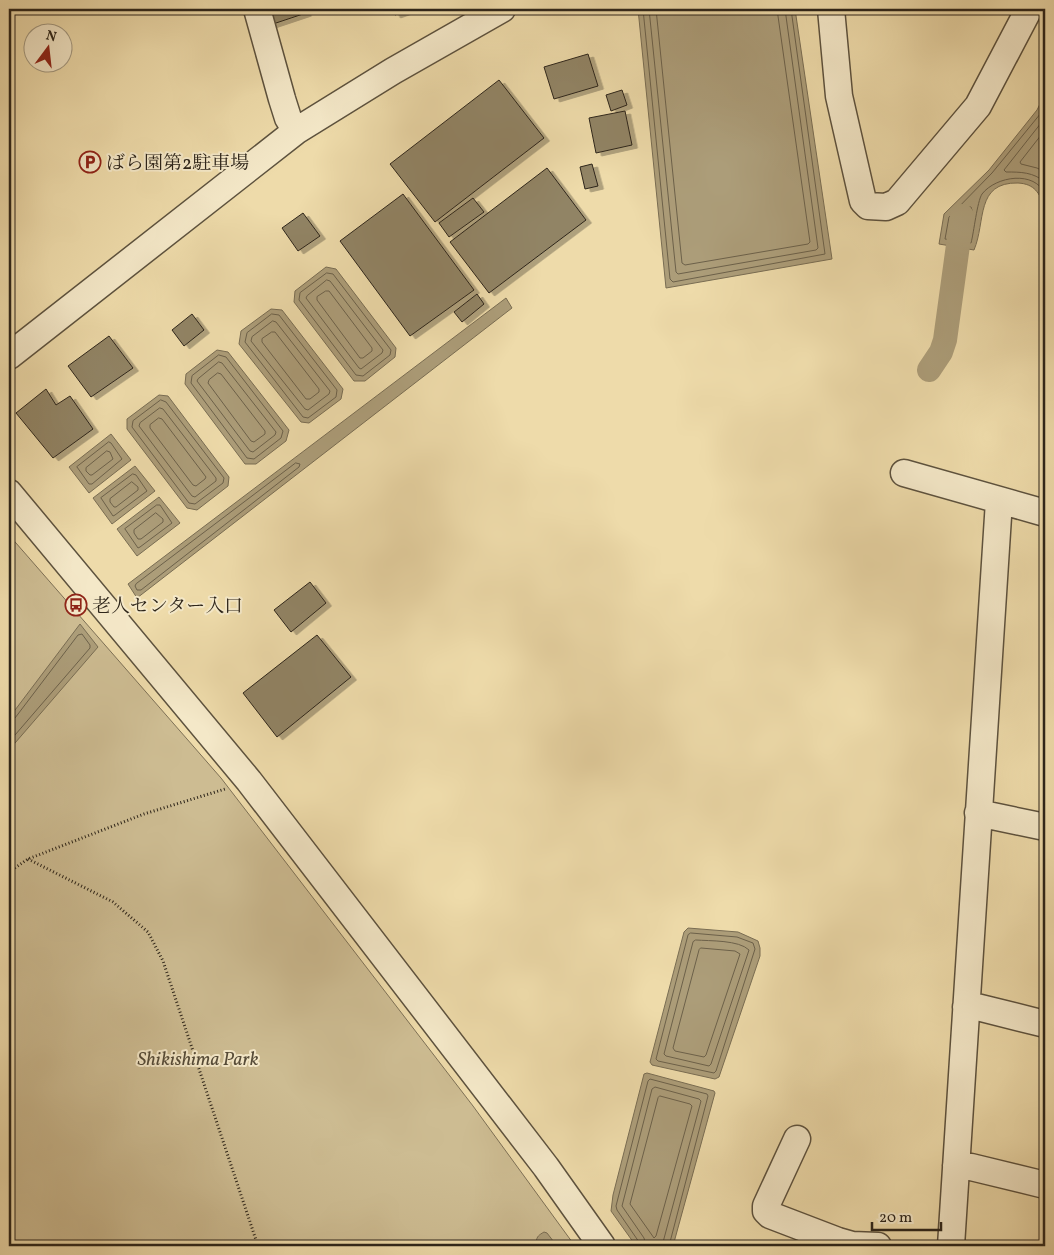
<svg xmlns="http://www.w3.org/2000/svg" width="1054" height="1255" font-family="Vollkorn,'Noto Serif JP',serif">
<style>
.green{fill:#cdbc92;stroke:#7d7056}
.water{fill:#ac9d79;stroke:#796d53}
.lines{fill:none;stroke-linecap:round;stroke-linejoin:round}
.shore{stroke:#6c614a;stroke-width:1}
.canal{stroke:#ac9d79;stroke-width:24}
.building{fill:#918465;stroke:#2d251a;filter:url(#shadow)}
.minor-casing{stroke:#5d523e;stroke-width:29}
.path{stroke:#2d251a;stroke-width:3;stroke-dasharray:1 2.5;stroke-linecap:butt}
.minor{stroke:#f4e8c8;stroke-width:26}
.labels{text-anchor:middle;stroke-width:4;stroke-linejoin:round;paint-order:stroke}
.poi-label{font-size:19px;fill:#2d251a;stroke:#f4e8c8;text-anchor:start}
.park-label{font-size:19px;font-style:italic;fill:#554b38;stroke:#f4e8c8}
</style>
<defs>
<filter id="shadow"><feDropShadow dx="5.5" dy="3" stdDeviation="0" flood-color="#0004"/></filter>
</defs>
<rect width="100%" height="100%" fill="#eedbaa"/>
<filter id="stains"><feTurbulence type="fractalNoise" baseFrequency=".004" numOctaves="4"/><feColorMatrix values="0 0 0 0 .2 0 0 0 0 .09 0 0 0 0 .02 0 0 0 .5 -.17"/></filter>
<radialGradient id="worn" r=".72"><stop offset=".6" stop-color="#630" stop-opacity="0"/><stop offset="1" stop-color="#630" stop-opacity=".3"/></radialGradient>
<path class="green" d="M9,535L221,778L473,1106L575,1246H9Z"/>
<path class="water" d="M638,9H795L832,259L666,288Z
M1045,79V207C1039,193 1035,184 1018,183C975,182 986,222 974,250L939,244L944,214L989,170L1037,110L1041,102Z
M326,267L336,269L396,348L395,357L365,381H354L294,302L295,291Z
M506,298L512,308L137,598L128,584Z
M271,309L282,310L343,389L341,399L309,423L301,422L239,344L241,331Z
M217,350L228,352L289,430L286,441L256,464H245L185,384L186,374Z
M159,395L168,396L229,477L228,486L197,510L187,508L127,429V419Z
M111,434L131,460L89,493L69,467Z
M135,466L155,491L112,524L93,498Z
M159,497L180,523L137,556L117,529Z
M80,624L98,647L9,750V718Z
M688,928L738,932L758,941L760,948V956L719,1077L715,1079L652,1065L650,1062L684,932Z
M647,1073L714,1091L715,1093L673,1246H636L611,1211L613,1195L644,1074Z
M544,1232L547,1233L557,1246H538L536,1242C537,1236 539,1235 544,1232Z"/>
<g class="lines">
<path class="shore" d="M643,9L670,279L673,282L825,254L791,9
M649,9L676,272L678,274L816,250L818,248L785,9
M656,9L682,263L685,265L808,244L810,242L777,9
M1045,104L1041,113L992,173L949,217L945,239L971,243C974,232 977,202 982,194C996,176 1035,170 1045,194
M1045,118L1004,170L1006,172C1021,172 1033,172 1045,182
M1045,130L1020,162L1021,164L1037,168L1045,172
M968,207H971L972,210L966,236L964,237L954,235L952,233L955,220Z
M327,273L333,274L391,350L390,355L363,376L356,375L299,300L300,293Z
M327,280L330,281L383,350L382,353L361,369L359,368L306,298L307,296Z
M326,291H329L372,348V351L363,358H360L317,300V297Z
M272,314L279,315L337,390L336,397L308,418L303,417L245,342L247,333Z
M273,321L276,322L330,391L329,394L308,410L305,409L251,341L252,337Z
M272,332H275L319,389V392L310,399H306L262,342V339Z
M219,355L226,357L283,431L281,438L254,459L247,458L191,383L192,376Z
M219,362L222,363L276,432L275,435L253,452L250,451L197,381L198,379Z
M218,373L221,374L265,431V434L254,442L251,441L208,383L209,380Z
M161,400L166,402L224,478L223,483L195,504L189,503L132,427L133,421Z
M160,408L163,409L216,478V481L195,497L192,496L139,426L140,423Z
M159,418L162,419L206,477L205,479L196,486L193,485L150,428V425Z
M109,442L111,443L122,459L92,484H89L77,467Z
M107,451L110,452L113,459L92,475H90L86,471V468Z
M296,463L300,464L299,467L141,590H137L135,586L136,584Z
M133,474L136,475L147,491L115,515L113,516L101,498Z
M132,482L138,487V490L116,507H114L110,502V499Z
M157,505H160L172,523L140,547L138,548L125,529Z
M156,513L163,519V522L141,539H138L134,533V530Z
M9,720L15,718L78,635L82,634L90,645V648L9,742
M691,933L737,937L753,943L755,949L716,1071L714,1073L658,1061L656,1059L688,935Z
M696,940C710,941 739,940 749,950L711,1064L709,1066L666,1056L664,1054L693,942Z
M701,948L735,951L740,954L706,1055L704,1057L675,1051L673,1048L699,950Z
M660,1096L690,1104L692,1106L656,1236L654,1238L630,1204L658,1098Z
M640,1246L639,1242L617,1210L616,1206L648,1081L650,1079L707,1094L708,1096L669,1246
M646,1246L644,1238L622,1206L652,1089L655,1087L699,1099L701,1101L662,1246"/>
<path class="canal" d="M929,370L941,352L945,340L962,216"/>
</g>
<path class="building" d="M261,9H304L306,13L267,26Z
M392,9H412L395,15Z
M588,54L598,86L554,99L544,67Z
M499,80L544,138L435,222L390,164Z
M622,90L627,105L611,111L606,95Z
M625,111L632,145L596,153L589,118Z
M592,164L598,186L585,189L580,167Z
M547,168L586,220L489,293L450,242Z
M403,194L474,290L410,336L340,241Z
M473,198L484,212L449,237L439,223Z
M303,213L320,236L298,251L282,228Z
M477,294L484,304L462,322L454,312Z
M192,314L204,330L184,346L172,330Z
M109,336L133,368L91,397L68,366Z
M46,389L56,405L70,396L93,429L53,458L16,413Z
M310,582L326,603L291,632L274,610Z
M317,635L351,677L277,737L243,693Z"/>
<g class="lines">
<g class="minor-casing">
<path id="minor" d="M257,9L282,99L288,118L296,131
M831,9L839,96L863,201L868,206L886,207L897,202L978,106L1029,9
M9,356L296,131L393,71L502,9
M904,473L1045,513
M9,493L249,781L546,1167L602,1246
M978,813L1045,827
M966,1007H977L1045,1024
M797,1139L766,1206V1211L770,1215L838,1241L852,1245L878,1246
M956,1166L971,1167L1045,1185
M951,1246L999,501"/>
</g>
<path class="path" d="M28,859L113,902L148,932L163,961L258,1246
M9,872L28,859L144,814L225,789"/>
<use href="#minor" class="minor"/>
</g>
<defs>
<g id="parking-ring" transform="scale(1.125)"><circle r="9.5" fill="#f4e8c8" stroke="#8f2418" stroke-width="1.5"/><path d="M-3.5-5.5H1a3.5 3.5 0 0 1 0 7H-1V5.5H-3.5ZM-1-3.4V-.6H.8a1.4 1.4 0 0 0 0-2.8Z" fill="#8f2418"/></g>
<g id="bus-ring" transform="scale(1.125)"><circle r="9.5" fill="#f4e8c8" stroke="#8f2418" stroke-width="1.5"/><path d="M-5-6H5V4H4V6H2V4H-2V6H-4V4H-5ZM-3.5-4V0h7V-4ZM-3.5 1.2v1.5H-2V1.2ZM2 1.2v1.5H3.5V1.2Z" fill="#8f2418"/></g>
</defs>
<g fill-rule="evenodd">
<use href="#parking-ring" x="90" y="162"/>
<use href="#bus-ring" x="76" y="605"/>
</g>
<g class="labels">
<g class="poi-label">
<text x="106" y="169">ばら園第2駐車場</text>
<text x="92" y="612">老人センター入口</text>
</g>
<g class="park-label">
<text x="198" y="1065">Shikishima Park</text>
</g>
</g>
<rect width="1054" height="1255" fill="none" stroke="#eedbaa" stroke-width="30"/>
<rect x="10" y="10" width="1034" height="1235" fill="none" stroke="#2d251a" stroke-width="2.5"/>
<rect x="15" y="15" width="1024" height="1225" fill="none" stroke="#2d251a"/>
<g transform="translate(48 48) rotate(15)"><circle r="24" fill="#f4e8c8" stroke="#a49a82"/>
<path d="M0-4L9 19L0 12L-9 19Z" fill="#8f2418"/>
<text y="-8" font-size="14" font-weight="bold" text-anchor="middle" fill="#2d251a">N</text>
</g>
<path d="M872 1222v8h69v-8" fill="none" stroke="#2d251a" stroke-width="2.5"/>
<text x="879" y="1222" font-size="15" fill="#2d251a" stroke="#f4e8c8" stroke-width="4" paint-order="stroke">20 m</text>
<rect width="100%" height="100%" filter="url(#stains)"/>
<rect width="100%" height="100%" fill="url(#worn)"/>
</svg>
